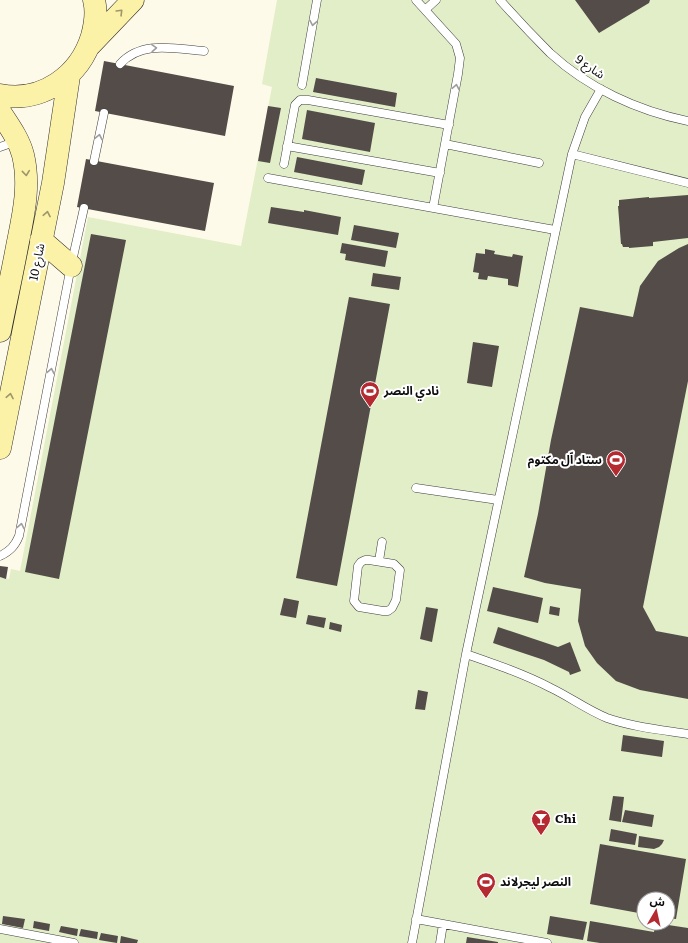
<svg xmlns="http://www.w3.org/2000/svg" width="688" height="943" font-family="Literata,'Noto Sans Arabic',serif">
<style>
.pitch{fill:#e1eec7;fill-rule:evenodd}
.building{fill:#534c48}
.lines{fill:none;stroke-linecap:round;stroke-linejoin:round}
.lane-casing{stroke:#3e3e3e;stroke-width:9}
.secondary-casing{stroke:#2d2d2d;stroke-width:23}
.lane{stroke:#fff;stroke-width:8}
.secondary{stroke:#fcf2a7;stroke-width:22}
.oneway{stroke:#9c9669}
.oneway2{stroke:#9d9d9d}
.labels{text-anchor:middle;stroke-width:4;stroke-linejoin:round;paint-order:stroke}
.street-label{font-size:12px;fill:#0b0b0b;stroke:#fff}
.poi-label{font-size:12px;font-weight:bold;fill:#0b0b0b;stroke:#fff;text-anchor:start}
</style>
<rect width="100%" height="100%" fill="#fefae9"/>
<path class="pitch" d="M277,0H688V943H0V577L9,579L11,569L20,571L88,217L241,246L272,87L262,84ZM644,899H668V923H644Z"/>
<path class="building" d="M575,0H650L649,3L599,33Z
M104,61L234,86L225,136L95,111Z
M316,78L397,93L395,107L313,92Z
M268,106L281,108L270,163L258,161Z
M307,110L375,123L370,152L302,139Z
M297,157L365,170L362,185L294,172Z
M86,159L214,183L205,231L77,207Z
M688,195V238L653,242V246L629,248V247H623L622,244H621L618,206H619V200L649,197V198Z
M271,207L304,212V210L341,217L338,235L268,223Z
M354,225L399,233L396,248L351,240Z
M91,234L126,240L59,579L25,572Z
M342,243L388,251L385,267L345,260L346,254L340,253Z
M688,244V381L643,607L656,631L688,637V699L640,690L616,681L597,663L585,646L578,621L581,589L545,583L524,577L538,514L551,440L580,307L633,317L640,286L658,261L679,248Z
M485,249L495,251L494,254L512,257L513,254L523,256L518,287L508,285V279L488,276L487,280L478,279L479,273L473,272L476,253L485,254Z
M373,273L401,277L399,290L371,286Z
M349,297L390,304L337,586L296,578Z
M473,342L499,346L492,387L467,383Z
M0,566L8,567L6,579L0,577Z
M493,587L543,598L538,623L487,611Z
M284,598L299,601L296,618L280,615Z
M550,606L560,608L559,616L549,614Z
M426,607L438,609L432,642L420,639Z
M308,615L326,618L324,628L306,624Z
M330,622L342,625L341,632L329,629Z
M498,627L558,647L570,642L581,671L570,675L569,672L544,660L493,643Z
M418,690L428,692L425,710L415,709Z
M623,735L664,741L662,757L621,751Z
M613,796L624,797L621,822L609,820Z
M625,810L654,815L652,827L622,822Z
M611,829L637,834L635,845L609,841Z
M639,836L664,840L662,844L659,847L654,849L638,847Z
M600,844L686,859L676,919L668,918V899H644V914L590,904Z
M3,916L25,919L23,928L2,924Z
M550,916L587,922L583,940L547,934Z
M34,921L50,924L49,931L33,928Z
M590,921L654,932L655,923L688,928V943H600L587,941Z
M61,926L78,929L77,936L59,932Z
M81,929L98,932L97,939L79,936Z
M101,933L118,936L117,943L99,940Z
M121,936L138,940L137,943H120Z
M467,937L498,942V943H466Z"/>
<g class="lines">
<g class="lane-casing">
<path id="lane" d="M416,0L456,44L460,58L458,74L433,208
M500,0C516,18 533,36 550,53C588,88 638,111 688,121
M425,10L436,0
M120,64C142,40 175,49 204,51
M302,85L317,0
M445,144L539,163
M287,146L440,173
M0,147L17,141
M572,154L688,183
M94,161L104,113
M284,164L295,105L300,100H308L449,125
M268,178L555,230
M416,488L498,500
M0,556C10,551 15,546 19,536L71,266L84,208
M365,560H369L394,564L400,570L396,600L392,608L388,611H383L359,607L354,601L358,566L361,562Z
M379,561L382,542
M466,654C495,664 524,674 551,688C570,697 587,710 607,718C632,727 662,730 688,734
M416,919L547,943
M0,929L74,943
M412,943L466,654L572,154L585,117L601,89
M440,943L443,924"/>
</g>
<g class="secondary-casing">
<path id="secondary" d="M90,45L133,0
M0,95C42,103 80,76 92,36C95,25 97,12 94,0
M0,112C9,126 19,139 23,155C31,188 22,220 16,252C11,279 5,305 0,331
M41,240L71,266
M0,448L53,183L69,76"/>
</g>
<use href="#lane" class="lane"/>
<use href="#secondary" class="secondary"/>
</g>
<defs><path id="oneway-chevron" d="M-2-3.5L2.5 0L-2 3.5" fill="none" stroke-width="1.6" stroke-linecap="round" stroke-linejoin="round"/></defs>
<g class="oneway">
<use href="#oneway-chevron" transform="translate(120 12) rotate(-45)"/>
<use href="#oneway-chevron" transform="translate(26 173) rotate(84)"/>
<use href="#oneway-chevron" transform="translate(47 214) rotate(-79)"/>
<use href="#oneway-chevron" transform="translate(10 396) rotate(-79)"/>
</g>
<g class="oneway2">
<use href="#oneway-chevron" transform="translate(313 23) rotate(100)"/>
<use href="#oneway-chevron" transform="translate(154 48) rotate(-3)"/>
<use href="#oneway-chevron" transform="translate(456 87) rotate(-79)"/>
<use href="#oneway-chevron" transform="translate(99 137) rotate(-78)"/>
<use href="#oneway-chevron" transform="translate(51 371) rotate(-79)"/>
<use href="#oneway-chevron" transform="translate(21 526) rotate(-79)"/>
</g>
<defs>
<g id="stadium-pin" transform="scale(1)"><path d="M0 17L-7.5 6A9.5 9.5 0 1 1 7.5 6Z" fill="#b52931" stroke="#fff"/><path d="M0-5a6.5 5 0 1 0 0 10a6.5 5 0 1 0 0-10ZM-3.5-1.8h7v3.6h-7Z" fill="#fff"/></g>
<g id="bar-pin" transform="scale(1)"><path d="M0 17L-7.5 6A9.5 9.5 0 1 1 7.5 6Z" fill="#b52931" stroke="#fff"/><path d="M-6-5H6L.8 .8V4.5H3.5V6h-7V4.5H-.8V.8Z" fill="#fff"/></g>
</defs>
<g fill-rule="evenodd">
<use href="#stadium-pin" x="370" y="391"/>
<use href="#stadium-pin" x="616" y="460"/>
<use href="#bar-pin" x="541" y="819"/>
<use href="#stadium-pin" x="486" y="882"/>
</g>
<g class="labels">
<g class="street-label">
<text transform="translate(590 67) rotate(34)" y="4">شارع 9</text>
<text transform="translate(37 262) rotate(-79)" y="4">شارع 10</text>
</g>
<g class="poi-label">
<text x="384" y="395">نادي النصر</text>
<text x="602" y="464" text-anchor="end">ستاد اّل مكتوم</text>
<text x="555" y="823">Chi</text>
<text x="500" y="886">النصر ليجرلاند</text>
</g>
</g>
<g transform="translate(656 911) rotate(9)"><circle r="19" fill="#ffffff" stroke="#9d9d9d"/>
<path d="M0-3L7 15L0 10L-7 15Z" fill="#b52931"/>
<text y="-6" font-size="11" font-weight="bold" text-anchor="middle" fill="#0b0b0b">ش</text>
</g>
</svg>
